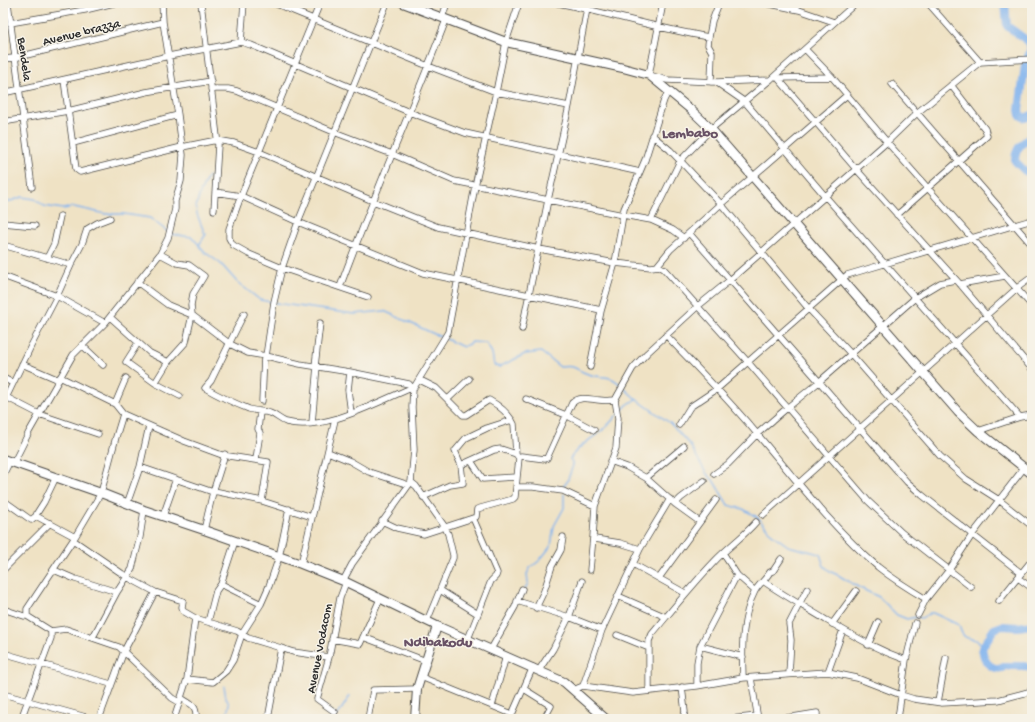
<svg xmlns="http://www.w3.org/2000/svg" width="1035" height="722" font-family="'Gochi Hand',sans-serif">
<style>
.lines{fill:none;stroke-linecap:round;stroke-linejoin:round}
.stream{stroke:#82b4ee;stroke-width:1.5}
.river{stroke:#82b4ee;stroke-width:8}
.street-casing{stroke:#484642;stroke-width:7}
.secondary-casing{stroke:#484642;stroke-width:10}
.street{stroke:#fff;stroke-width:5.5}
.secondary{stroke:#fff;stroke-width:8}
.labels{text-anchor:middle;stroke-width:3;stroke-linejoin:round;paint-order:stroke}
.street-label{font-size:13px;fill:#2b2b2b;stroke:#f7f3e8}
.quarter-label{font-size:15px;font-weight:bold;fill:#695266;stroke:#f7f3e8}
</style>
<rect width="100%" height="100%" fill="#f7f3e8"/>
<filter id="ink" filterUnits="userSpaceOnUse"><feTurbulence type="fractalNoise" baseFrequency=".025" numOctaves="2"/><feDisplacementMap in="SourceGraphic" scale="8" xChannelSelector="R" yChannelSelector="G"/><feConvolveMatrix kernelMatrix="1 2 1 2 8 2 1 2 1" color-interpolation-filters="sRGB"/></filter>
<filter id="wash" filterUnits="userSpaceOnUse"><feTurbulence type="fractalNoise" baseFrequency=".012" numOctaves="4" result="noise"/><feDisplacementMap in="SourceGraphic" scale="16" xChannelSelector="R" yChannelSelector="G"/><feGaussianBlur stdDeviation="0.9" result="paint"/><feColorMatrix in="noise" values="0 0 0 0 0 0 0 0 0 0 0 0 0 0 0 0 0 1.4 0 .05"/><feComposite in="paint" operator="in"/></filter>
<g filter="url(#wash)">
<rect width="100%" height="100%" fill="#efe2c4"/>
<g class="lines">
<path class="stream" d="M3,201L8,202L22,197L35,199L44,206L63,209L74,207L106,214H124L150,218L168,232
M171,234L192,237L206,253L221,264L237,282L260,300L272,302
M199,245L206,234L204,232L197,214L196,207L200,193L208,176
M275,303L354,314L384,311L443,338
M446,339L463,347L472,342L486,343L492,353L494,365L499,367L525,354L541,352L560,367C577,365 574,369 588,374C603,380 606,372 621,385
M624,388L636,399L670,423L690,445L706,473L713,480L728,505L743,509L757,517L773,535L788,546L820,554L824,566L831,572L838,575L858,587L879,597L897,615L907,619L916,617L922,618L930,613H933L959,625C962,638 966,638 977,640L982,648
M619,414L627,405L636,399
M562,488L567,482L573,465L570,459C578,445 594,438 605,428C609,424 613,420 616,416
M524,591L528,583L527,574L530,568L539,561L551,546L554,526L564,508V494
M224,686L226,698L229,704L226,719
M332,719L339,713L350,696"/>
<path class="river" d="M1005,3L1007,26L1029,42L1031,48L1025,65L1019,110L1020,115L1025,118L1032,115
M1032,136C1022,143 1015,148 1015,161L1025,171L1032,174
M1032,625L1018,627L1002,626L994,629L982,648C983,652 983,656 985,659C988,666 998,672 1005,666H1024L1032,669"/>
</g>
</g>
<g filter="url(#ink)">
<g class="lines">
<g class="street-casing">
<path id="street" d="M8,3L32,187
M201,3L218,145L214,210
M274,3L428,66L496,92L569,106
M320,3L241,196L229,229V238L233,245L249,254L282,268L368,297
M558,3C609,13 658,29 709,37
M663,3L649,75L667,80L716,82L770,80
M765,3L799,10L834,22
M928,3L980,62
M442,18L447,3
M10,23L85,10L114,3
M241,42L244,3
M805,49L832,77L887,142L1032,306
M3,59L14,58L163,22
M776,76L856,169L960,284L1032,369
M778,78L832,77
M64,80L76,169L80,172L182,147L217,140L234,143L259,152L373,201L438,227L539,249L615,263L651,267L659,266L664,269L747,361L868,501L902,533L971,587
M711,82L712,52L708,45L709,37L712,21L719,3
M716,82L745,102L825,196L1020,417
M892,84L1032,245
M211,89H228L237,91L334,132L392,154L454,181L623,215L651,220L673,230L684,238
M3,93L169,56L241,42L251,45L409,112L465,133L640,172
M3,122L68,111L146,92L211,81
M652,135L670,150L721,204L808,308L851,354L940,456L966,479L999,500L1032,526
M73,143L178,115
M215,192L241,196L298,222L423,273L601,310
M897,215L987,136L985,129L951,85
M651,220L680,161L711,129L770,80L856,3
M3,223L35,226
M689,233L907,482L922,495L1021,573
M3,246V245L71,265
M47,258L54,244L60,216
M657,266L670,250L721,204L847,95
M3,276L57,296L105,323
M137,282L168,305L192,315L230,344L248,353L266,356L300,364L350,372L409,384L413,389
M960,284L1005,276
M340,287C373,197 412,109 446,20
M244,314L234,334L211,381L205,388C219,396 234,403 249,409C256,411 264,411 270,413C276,415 280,420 286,422C324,432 375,403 409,389H413
M110,317L150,353L168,362
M522,329L548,200L569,106L588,3
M666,335C697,368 729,400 758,435C796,480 833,528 878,567C893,579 909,589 926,599
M138,343L126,362L155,383L180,396
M82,345L103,365
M266,356L274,302L282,268L298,222L387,3
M22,364L59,380
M315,366L320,323
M590,367L601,311L615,263L624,209L645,160L664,100L668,92
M350,372L348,390L351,413
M60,377L115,404L123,414L184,441L222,455L268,462L262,501
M3,378L13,383
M420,380L436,388L463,415H466L489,400C498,405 509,414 514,424L516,454L519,458
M155,383L168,362L186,342L192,315L191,305L193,294L204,276L189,265L177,263L160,254
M6,397L39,414L98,434
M448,399L469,379
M526,399L566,415L594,430
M262,401L264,356
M3,404L31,346L57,296L71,265L82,244L87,229L97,223L110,218
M115,404L126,378
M312,423L317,366
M679,425L690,407L717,389L847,275L1032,220
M978,431L1020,417L1032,415
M328,452L350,461L369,472L409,485
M256,459L260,433L258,429L260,412
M471,461L483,479L517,477
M610,461L627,467L646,478L675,504L700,522
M14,462L29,432L73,355L105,323L160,254L168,238L175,209V201L181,181L183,155L178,115L163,22L162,3
M461,465L455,451L466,438L487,428L512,420
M140,467L213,492
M714,474L728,464L757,434L787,408L820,381L915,298L940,283L955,280
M3,475L10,461
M646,478L684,446
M411,482L416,486L445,527L448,534L453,555V558L427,621
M516,487H533L563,491L595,506
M214,491L262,501L312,517
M423,497L450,485L463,483L461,465L494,450L501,449L516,454
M3,500L31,520L36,516L75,537
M127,504L140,467L149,426
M675,504L681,498L704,481
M763,515L1017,288L1032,277
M36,516L37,513L44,502L56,477
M163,516L176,479
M382,521L397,528L424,534L476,517L477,509L513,499L515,497L519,458L521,456L545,459L547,458L572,403C580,396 589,399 599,400C605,401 610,400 615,400
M204,530L213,492L225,454
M73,540L127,577L155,592L183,601L182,607L183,611L195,618L237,631L248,638L281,648L293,652L329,657
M640,549L620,543L595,539L593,537L595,506L616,448L618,418L615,400L633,368L647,353L698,306L730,280L887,142L918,112L970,70L980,62L1032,59
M723,553L737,575L755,591
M301,564L335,420
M633,564L685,593
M3,570L50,523
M54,570L75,579L117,592
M590,570L593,537
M659,578L716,500
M1018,578L1032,588
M343,581L352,564L411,482L414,450L412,407L413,389L448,332L475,186L496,92L506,42L519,3
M763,581C783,595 805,607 826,620C854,636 875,649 906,660
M221,584L261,604
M440,590L478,614
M618,596L666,617
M517,601L569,617L602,630
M999,601L1032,560
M536,608L544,591L552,566L561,550L563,537
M3,609L24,616H27
M918,615L926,599L949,570L972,535L1024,468
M208,622L216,591L221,584L235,541
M832,624L856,591
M51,631L66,629L119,647L172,698L179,702
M617,635L649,648
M93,637L117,592L132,569L140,537L144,510
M363,637L426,661
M332,639L360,644L380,599
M468,639L491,581L496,576L497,573L473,518
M868,645L878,622
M700,646L743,657
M491,649L515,607L522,589
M3,653L111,684
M539,670L553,649L569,617L582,581
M828,672L843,630
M789,674L791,640L789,624L807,589
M421,677L512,714
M743,678C742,649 741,618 755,591C759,584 766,579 770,572L773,571L781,559
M751,678L758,719
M187,679L213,682L226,671L233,660L242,634L261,604L269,586L279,557L289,509
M583,686L602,630L640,549L670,499
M697,686V663L700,646L737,575
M524,689L551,706L544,719
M573,690L583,686L633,693L697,686L743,678L812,673L828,672L857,678L901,695L914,699L942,703L998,700L1032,691
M649,691V641L652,634C672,610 692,585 714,562C727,548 743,537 756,522
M3,694L93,719
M181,698C192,705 197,705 196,719
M938,702L946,658
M492,706L506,656
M335,712L317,699L329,657L340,598L346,582
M21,719L51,638V631L27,616V609L75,537L101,493L116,437L123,414
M99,719L124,651L155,592
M174,719L187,679L195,618
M268,719L281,648
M368,719L373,690L417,689
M510,719L533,667
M597,719L600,714
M682,719L685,712L682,687
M730,719L757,716
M780,719L817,713V719
M898,719L906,660L915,623"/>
</g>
<g class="secondary-casing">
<path id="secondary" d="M403,3L506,42L623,68L649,75L690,109L711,129L958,412L978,431L1032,474
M3,459L101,493L144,510L204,530L301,564L346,582L437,626L564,682L606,719
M415,719L417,689L437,626"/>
</g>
<use href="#street" class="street"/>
<use href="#secondary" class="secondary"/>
</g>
</g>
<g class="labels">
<g class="street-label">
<text transform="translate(81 31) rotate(-14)" y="5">Avenue brazza</text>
<text transform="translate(26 59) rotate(82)" y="5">Bendela</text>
<text transform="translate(318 648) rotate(-79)" y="5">Avenue Vodacom</text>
</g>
<g class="quarter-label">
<text x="690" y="137">Lembabo</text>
<text x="438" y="646">Ndibakodu</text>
</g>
</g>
<rect width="1035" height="722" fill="none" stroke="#f7f3e8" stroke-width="16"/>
</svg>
